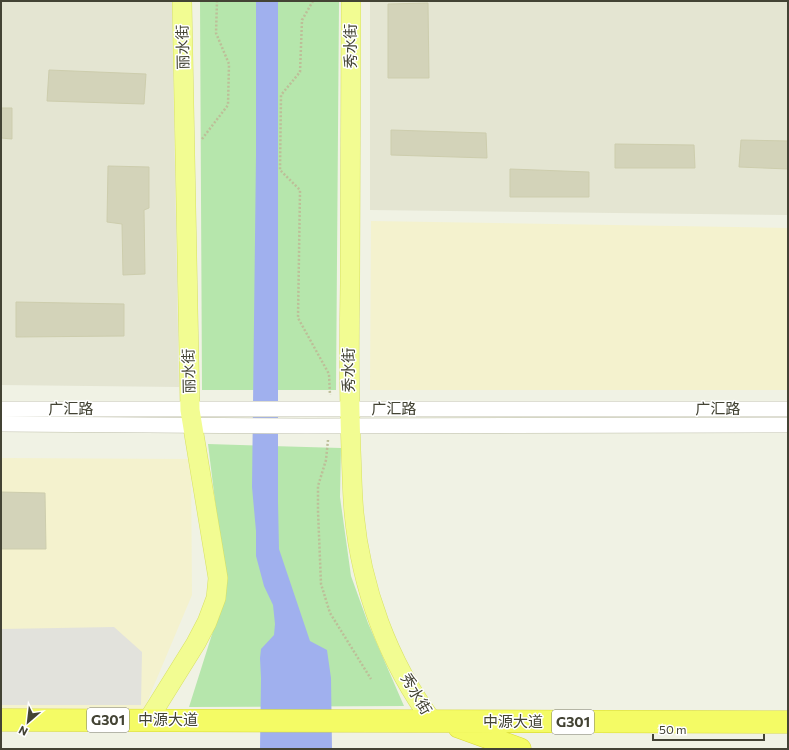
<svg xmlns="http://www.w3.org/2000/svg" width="789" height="750" font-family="Commissioner,'Noto Sans SC',sans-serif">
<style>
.residential{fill:#e4e5d2}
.commercial{fill:#f4f2ce}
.green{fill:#b6e6ac}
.parking{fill:#e2e2dc}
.water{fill:#a0b0ee}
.building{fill:#d3d3b9;stroke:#cdcdad}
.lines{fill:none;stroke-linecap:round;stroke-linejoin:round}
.minor-casing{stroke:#bcbda7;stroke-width:16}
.major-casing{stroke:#d7e162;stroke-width:20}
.highway-casing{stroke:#d8da35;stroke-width:23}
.path{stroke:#bdbe98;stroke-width:2.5;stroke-dasharray:2 2;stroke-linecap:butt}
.minor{stroke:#fff;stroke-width:15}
.major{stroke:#f2fc92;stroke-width:19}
.highway{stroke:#f4fb65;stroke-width:22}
.labels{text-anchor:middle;stroke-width:3;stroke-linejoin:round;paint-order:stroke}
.shield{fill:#fff;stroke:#7b7b71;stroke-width:1}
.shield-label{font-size:14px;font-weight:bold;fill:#434334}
.street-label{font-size:15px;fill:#434334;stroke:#fff}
</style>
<rect width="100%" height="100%" fill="#f0f2e4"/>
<path class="residential" d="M1,1H172L179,387L1,385Z
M370,1H788V215L370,210Z"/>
<path class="commercial" d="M371,221L788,228V390H370Z
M1,458L191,459L192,595L144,709H1Z"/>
<path class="green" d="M200,1H339L336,390H202Z
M208,444L341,448L340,497L351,576L368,623L404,706L189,707L226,590Z"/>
<path class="parking" d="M114,627L142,652L141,705H1V629Z"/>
<path class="water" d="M256,1H278V502L279,549L310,641L327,650L331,678L332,749H260L261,678L260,658L261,649L274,635L275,624L273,605L264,586L256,556V531L252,487L256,155Z"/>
<path class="building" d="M428,3L429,78H388V4Z
M49,70L146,74L144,104L47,101Z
M1,108H12V139L1,138Z
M391,130L486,133L487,158L391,155Z
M741,140L788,141V169L739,167Z
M615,144L694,145L695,168H615Z
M108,166L149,167V208L144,210L145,274L123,275L122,224L107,222Z
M510,169L589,172V197H510Z
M16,302L124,304V336L16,337Z
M1,492L45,493L46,549H1Z"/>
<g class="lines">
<g class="minor-casing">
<path id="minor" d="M1,409H788
M1,424L306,426L788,425"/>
</g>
<g class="major-casing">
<path id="major" d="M351,1C350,95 350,189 350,283C349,339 349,394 351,450C352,471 352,492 354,513C361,587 388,662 433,722
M148,720L196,643L207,622L216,598L218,578L190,410L182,1"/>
</g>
<g class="highway-casing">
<path id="highway" d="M1,720L788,722
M459,727L520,749"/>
</g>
<path class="path" d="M313,1L302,20L300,72L281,95L280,170L300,190L298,318L329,374L330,395
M202,139L228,105L229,64L216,33L217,1
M328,440L326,460L318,486V511L321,584L330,613L371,679"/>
<use href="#minor" class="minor"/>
<use href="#major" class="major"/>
<use href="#highway" class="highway"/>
</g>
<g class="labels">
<g class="shield">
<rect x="87" y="708" width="42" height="24" rx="3"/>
<rect x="552" y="710" width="42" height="24" rx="3"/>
</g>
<g class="shield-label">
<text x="108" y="725">G301</text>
<text x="573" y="727">G301</text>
</g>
<g class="street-label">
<text transform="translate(351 46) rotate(-90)" y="5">秀水街</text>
<text transform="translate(183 47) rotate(-91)" y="5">丽水街</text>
<text transform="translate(349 370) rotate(-90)" y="5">秀水街</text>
<text transform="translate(189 371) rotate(-91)" y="5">丽水街</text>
<text x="71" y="414">广汇路</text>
<text x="394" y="414">广汇路</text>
<text x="718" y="414">广汇路</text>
<text transform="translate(416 694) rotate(59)" y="5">秀水街</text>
<text x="168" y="725">中源大道</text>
<text x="513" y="727">中源大道</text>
</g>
</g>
<rect width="789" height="750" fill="none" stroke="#434334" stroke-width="4"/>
<g transform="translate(28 722) rotate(208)" stroke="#ffffff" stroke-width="3" paint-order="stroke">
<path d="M0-3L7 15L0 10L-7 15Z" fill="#434334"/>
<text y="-6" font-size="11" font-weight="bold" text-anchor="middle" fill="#434334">N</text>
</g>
<path d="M653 734v6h111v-6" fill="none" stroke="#434334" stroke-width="2"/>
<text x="659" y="734" font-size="12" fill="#434334" stroke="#ffffff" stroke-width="3" paint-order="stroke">50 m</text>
</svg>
